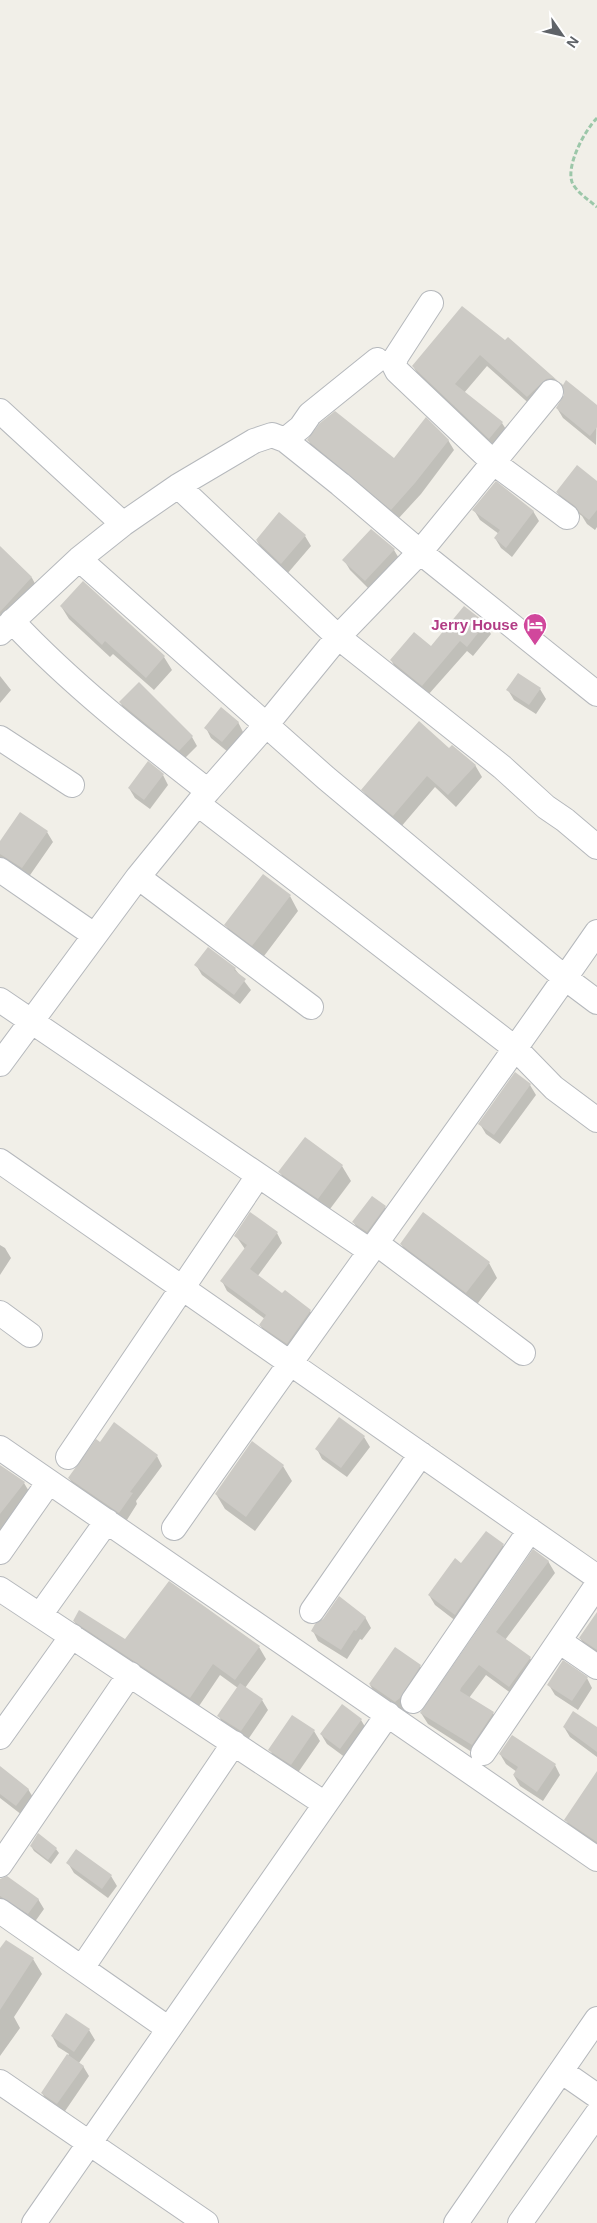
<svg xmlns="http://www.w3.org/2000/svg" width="597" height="2223" font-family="Arial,sans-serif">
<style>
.shadow{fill:#0003}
.building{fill:#cccac5}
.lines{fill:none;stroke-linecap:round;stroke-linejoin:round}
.minor-casing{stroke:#b5b8bc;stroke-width:26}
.path{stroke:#9cc7a9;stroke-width:3;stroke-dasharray:5 2.5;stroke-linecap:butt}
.minor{stroke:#fff;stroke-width:24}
.labels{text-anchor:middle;stroke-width:5;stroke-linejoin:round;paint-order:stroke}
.hotel-label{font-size:15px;font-weight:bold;fill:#b23c85;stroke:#fff;text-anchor:end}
</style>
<rect width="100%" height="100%" fill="#f1efe8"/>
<path class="shadow" d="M509,339L557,381L562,391L560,390L534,408L487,366L464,393L502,423L509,434L496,450L420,378L413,366L506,342Z
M597,407L596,445L563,418L557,408Z
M308,440L394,460L448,440L454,450L421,494L398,519L314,450Z
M597,482V527L595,530L587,524L582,516L563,502L557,492Z
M474,510L533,511L539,521L512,557L501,548L495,538L499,534L480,520Z
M371,530L394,550L400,560L371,591L350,570L344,560Z
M305,536L311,546L287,574L263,551L257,541Z
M0,548L32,578L40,593L0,619Z
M83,583L164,657L172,670L154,690L113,654L110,657L69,619L61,606Z
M485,624L491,634L473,656L467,651L428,695L397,670L391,660L432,648Z
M0,676L11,690L0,703Z
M139,684L192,737L197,746L184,759L125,711L120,702Z
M540,689L546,699L536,714L514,700L508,690Z
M238,722L243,732L228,752L211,738L206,728Z
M475,765L482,777L456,807L435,787L400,828L370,802L363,790Z
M163,775L168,785L150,809L135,798L129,788Z
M47,832L53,842L28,878L0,858V843Z
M290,896L298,911L261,960L234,940L226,925Z
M196,965L235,969L251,990L240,1004L202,975Z
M515,1074L530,1085L536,1095L500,1144L486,1134L480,1124Z
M342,1166L351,1181L327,1213L288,1187L280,1172Z
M385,1207L391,1217L373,1242L360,1233L354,1223Z
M277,1233L282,1243L257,1277L282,1295L310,1311L316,1321L293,1353L266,1335L260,1325L265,1319L227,1291L222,1281L245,1249L236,1236Z
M401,1244L489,1263L497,1278L475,1307L410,1259Z
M0,1245L5,1248L11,1258L0,1275Z
M364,1437L370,1447L347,1477L322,1459L317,1449Z
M157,1456L162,1466L136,1501L137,1504L125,1523L75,1488L69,1478Z
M283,1466L292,1481L255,1531L225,1509L216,1494Z
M0,1470L24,1483L30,1493L0,1544Z
M503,1545L509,1555L461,1625L435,1605L429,1595Z
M548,1561L555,1573L505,1640L530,1658L537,1670L516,1697L486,1675L469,1698L493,1713L500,1724L478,1756L428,1724L421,1713Z
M169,1582L259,1647L266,1659L245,1688L262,1700L268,1710L247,1741L224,1726L219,1716L238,1688L220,1675L197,1709L81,1633L74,1621L125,1641Z
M597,1614V1658L589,1653L580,1638Z
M365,1617L371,1628L362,1640L360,1639L347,1659L318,1641L313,1631Z
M420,1666L426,1676L401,1712L376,1695L370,1685Z
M587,1678L592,1688L578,1710L555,1695L549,1685Z
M361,1720L367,1730L346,1758L327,1744L321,1734Z
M564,1727L597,1728V1757L570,1737Z
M314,1731L320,1741L297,1774L276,1760L270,1750Z
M500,1754L555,1765L560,1775L543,1801L520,1786L514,1776L517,1772L506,1764Z
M0,1767L28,1789L34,1799L22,1815L0,1798Z
M597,1784V1850L574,1835L566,1820Z
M31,1846L56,1849L59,1853L51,1864L34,1851Z
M68,1863L111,1876L117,1886L108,1898L74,1873Z
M0,1883L38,1899L44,1909L34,1923L0,1901Z
M0,1951L33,1959L42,1974L14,2017L20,2028L0,2056Z
M89,2030L95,2040L79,2063L83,2066L89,2076L63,2114L48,2103L42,2093L69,2054L58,2047L52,2036Z"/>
<path class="building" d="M462,306L505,340L508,337L558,381L553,378L546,379L527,397L480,355L455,384L503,422L489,439L412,366Z
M566,380L597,405V427L590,436L556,408L564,395L561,383L563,385Z
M335,411L394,458L426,417L449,440L415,483L391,510L307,440L320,423Z
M577,465L597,481V510L589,520L580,513L575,506L556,492Z
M496,481L534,511L506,548L494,538L500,530L472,510Z
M279,512L306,535L281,564L256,540Z
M371,529L395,549L365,581L342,560Z
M0,546L32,577L0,612Z
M83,581L165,656L146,678L105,641L102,645L60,606Z
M464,606L486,623L467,647L460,641L422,686L390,660L414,632L431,646Z
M518,673L541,688L529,705L506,690Z
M139,682L193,736L179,751L119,702Z
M221,707L239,722L222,742L204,728Z
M419,721L449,748L452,745L476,765L448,795L427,776L393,816L361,790Z
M148,761L164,774L144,800L128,788Z
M20,812L48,831L22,868L0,854V841Z
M263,874L291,895L252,946L224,925Z
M208,947L236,968L234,970L246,979L234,995L194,965Z
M515,1072L531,1084L494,1135L478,1124Z
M305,1137L343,1165L318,1199L278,1172Z
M372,1196L386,1206L367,1232L352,1222Z
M250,1212L278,1232L250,1269L282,1293L285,1290L311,1310L287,1344L259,1325L266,1315L220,1281L247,1245L234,1236Z
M423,1212L490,1262L466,1293L400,1244Z
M339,1417L365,1436L341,1468L315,1449Z
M114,1422L158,1455L130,1492L133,1493L119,1513L68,1478L96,1439L100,1442Z
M252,1441L284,1465L246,1517L215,1494Z
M0,1465L25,1482L0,1514Z
M486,1531L504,1544L455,1615L428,1595L455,1558L461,1563Z
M533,1549L549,1561L496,1632L531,1657L509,1687L479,1665L461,1688L460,1691L494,1712L472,1745L420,1713Z
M169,1581L260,1646L235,1680L213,1664L190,1698L73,1621L79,1610L125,1639Z
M339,1596L366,1617L356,1631L354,1630L341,1650L311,1631L315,1624L323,1619Z
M597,1612V1650L579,1638Z
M395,1647L421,1665L400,1698L395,1702L369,1684Z
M563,1660L588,1677L572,1701L547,1685Z
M240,1683L263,1699L241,1731L217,1716Z
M342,1704L362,1719L340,1749L320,1734Z
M573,1711L597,1727V1752L563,1727Z
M292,1715L315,1730L291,1765L268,1750Z
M512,1735L556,1764L537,1792L513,1775L518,1767L499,1754Z
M0,1766L29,1789L16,1806L0,1794Z
M597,1771V1842L564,1820Z
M38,1833L57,1848L48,1860L30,1846Z
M76,1849L112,1875L102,1889L66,1863Z
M7,1876L39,1899L28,1914L0,1896V1879Z
M6,1940L34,1958L0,2010V1948Z
M66,2013L90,2029L74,2052L51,2036Z
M67,2054L84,2066L57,2104L41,2093Z"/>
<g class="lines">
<g class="minor-casing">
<path id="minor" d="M431,303L396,357L394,365L397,371L494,463L567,517
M0,411L123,524
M285,440L301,427L310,414L377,360
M178,486L338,637L502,767L546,807L565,820L597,847
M79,559L326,778L565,978L597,1002
M12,621C71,684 140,738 208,791
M0,633L79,559L123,524L178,486L254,441L272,435L285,440L340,484L420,552L597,694
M0,738L72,785
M198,804L516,1049L554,1088L597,1120
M0,870L94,935
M138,877L311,1007
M0,1000L370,1251
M0,1064L138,877L208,791L267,724L338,637L420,552L551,392
M0,1161L597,1577
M376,1243L523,1353
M0,1313L30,1335
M0,1448L597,1859
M68,1457L258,1176
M174,1528C313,1328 458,1132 597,932
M0,1552L49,1482
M0,1589L325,1804
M312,1611L421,1454
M40,1615L107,1521
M559,1641L597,1667
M413,1701L530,1530
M0,1737L72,1636
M483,1753L597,1585
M0,1865L130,1674
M0,1911L169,2029
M82,1968L234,1743
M561,2071L597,2096
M0,2082L206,2223
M34,2223L388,1714
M456,2223L597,2019
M520,2223L597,2114"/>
</g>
<path class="path" d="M597,118C585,130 566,165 572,182C576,192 589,200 597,207"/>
<use href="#minor" class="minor"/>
</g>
<defs>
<g id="hotel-pin" transform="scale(1.25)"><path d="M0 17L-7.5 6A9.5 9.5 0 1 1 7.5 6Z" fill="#d1479c" stroke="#fff"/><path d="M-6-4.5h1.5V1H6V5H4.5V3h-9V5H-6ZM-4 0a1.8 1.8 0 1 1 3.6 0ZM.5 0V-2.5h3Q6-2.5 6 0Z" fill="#fff"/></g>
</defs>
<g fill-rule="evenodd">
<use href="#hotel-pin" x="535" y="625"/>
</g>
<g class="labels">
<g class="hotel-label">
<text x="518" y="630">Jerry House</text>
</g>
</g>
<g transform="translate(562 35) rotate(124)" stroke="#ffffff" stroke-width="4" paint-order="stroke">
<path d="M0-4L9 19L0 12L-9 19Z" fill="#5f6368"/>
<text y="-8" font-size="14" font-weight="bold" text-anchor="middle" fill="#5f6368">N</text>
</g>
</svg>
